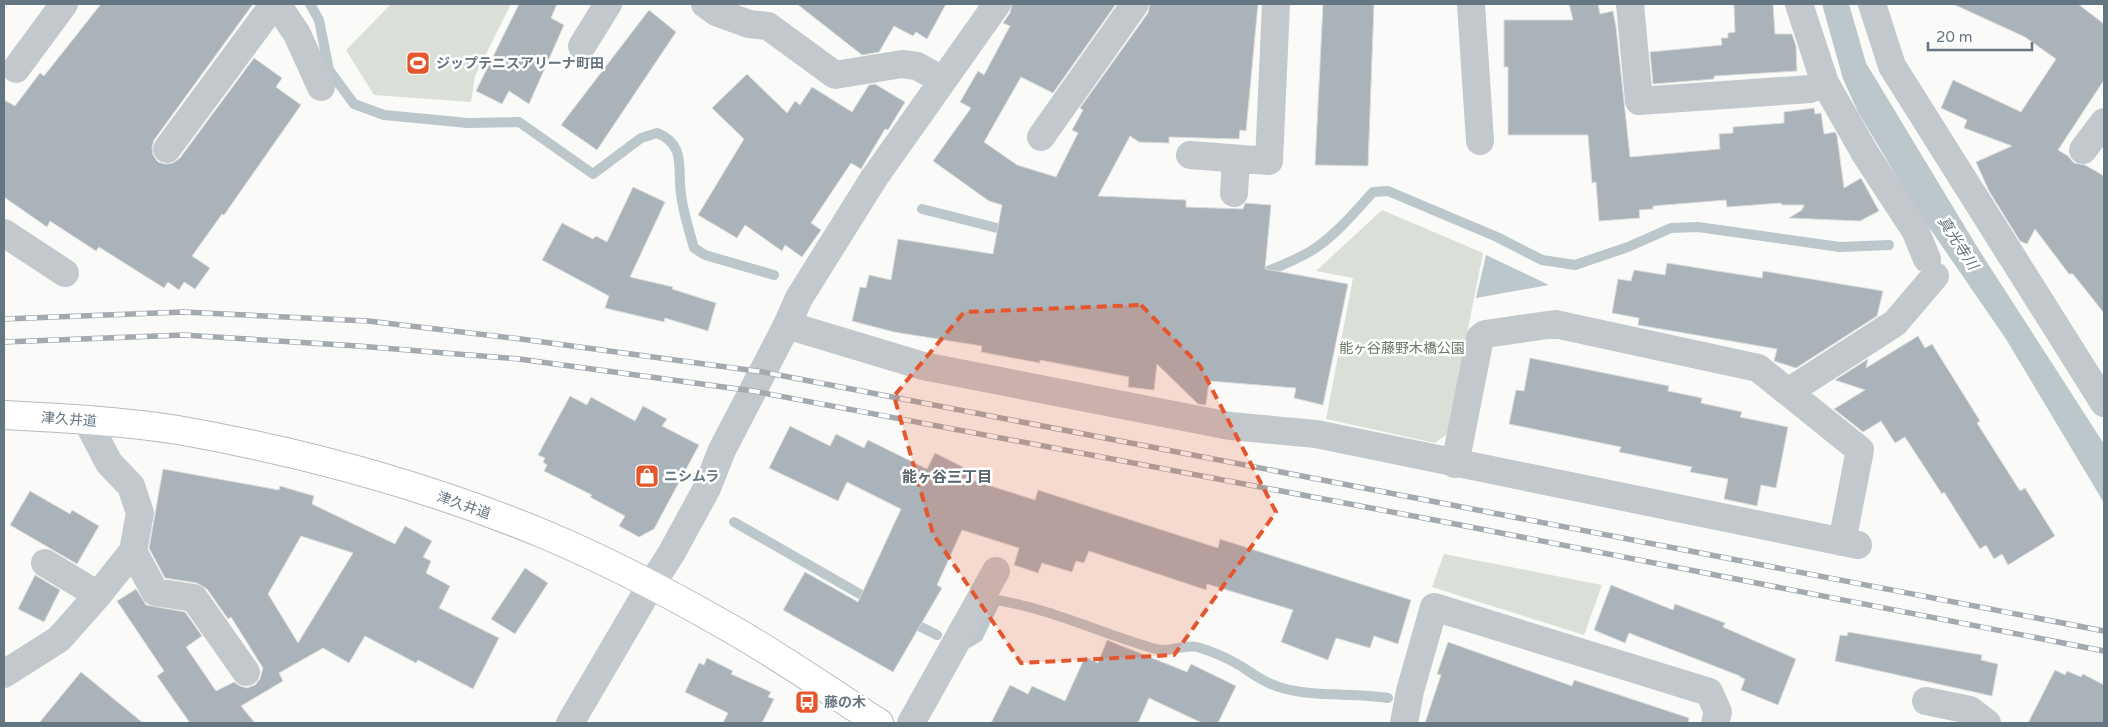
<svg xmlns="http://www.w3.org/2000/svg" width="2108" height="727" font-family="'Varela Round','Noto Sans JP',sans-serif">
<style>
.green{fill:#dadfd7}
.water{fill:#bbc7cb}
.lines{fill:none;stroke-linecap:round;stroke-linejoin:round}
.stream{stroke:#bbc7cb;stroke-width:10}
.building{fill:#aab3b9;stroke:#dcdcda;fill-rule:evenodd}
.major-casing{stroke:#b5babe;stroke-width:30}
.minor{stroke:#c3c8cc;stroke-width:28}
.major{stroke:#fff;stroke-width:28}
.rail-casing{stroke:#a2aab0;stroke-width:5.5}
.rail{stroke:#fff;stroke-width:4;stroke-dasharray:11;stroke-linecap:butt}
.marked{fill:#e4572e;fill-opacity:0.2;stroke:#e4572e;stroke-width:4;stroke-dasharray:10 6;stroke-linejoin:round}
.labels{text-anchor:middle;stroke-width:5;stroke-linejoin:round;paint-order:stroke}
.poi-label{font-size:14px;font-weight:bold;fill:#657683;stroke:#fff;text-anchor:start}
.park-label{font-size:14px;fill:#687a64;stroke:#fff}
.street-label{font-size:14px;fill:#657683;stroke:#fff}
.water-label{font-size:15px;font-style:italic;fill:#60757c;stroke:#fff}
.neighbourhood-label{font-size:15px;font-weight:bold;fill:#57646e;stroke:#fff}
</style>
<rect width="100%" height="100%" fill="#fafaf8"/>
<path class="green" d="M391,4H511L475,76L471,102L374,95L346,50Z
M1382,210L1483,253L1447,434L1435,443L1326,419L1353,278L1316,271Z
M1444,554L1602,585L1584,635L1432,587Z"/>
<path class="water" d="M1822,4H1849L1866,63L1979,250L2104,444V503L2006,339L1915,207L1858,112L1843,79Z
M1486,255L1549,285L1476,298Z"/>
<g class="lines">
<path class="stream" d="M310,4L319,20L329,70L354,104L384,115L468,123L519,122L593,174L641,138L657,133C687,145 677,169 681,194C683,212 689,230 694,248L705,255L774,275
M922,209L1009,231
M1258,275C1276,268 1294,261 1311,251C1334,237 1355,212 1373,192L1388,191L1497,237L1542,260L1575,265L1628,247L1671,228L1698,227L1840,247L1889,245
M734,522L872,601
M909,621L937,635
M968,643L978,637L996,600C1052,609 1102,634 1156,649C1169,653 1184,644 1197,647C1211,651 1227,658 1239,665C1252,673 1264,683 1279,687C1313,698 1353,692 1388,698"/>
</g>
<path class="building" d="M101,4H253L154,140L152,147L153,155L158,162L165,164L173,163L180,158L254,58L282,78L276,87L301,105L224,215L222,214L192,256L210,268L195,289L184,282L179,290L168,282L164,288L99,247L96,251L50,221L47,227L4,197V100L15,106L40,73L44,76Z
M519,4H557L551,18L564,25L529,104L509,91L502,104L476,91Z
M797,4H946L927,39L916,32L913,36L894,26L879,52L862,55Z
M1012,4H1116L1053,93L1021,77L984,142L1017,165L1056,177L1078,133L1072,130L1083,110L1080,108L1148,13L1150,4H1258L1246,131L1240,130L1239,139L1169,137V143L1139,142L1130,136L1098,196L1186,200V207L1243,209L1245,203L1271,205L1265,269L1348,284L1323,405L1294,398L1296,388L1209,381L1206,405L1198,404L1157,364L1154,390L1128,387L1129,377L1040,360V363L981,352L982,346L894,332L852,321L860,287L866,288L869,275L891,280L898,239L993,254L1002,205L989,201L933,161L971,108L960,102L978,71L984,75L1010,26L1003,23L1010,13Z
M1323,4H1374L1368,166L1315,165Z
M1569,4H1598L1600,14L1613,11L1616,27L1630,157L1720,149L1719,134L1733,133V127L1784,123V112L1814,108L1815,114L1821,113L1824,134L1835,132L1837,136L1844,188L1861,178L1879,211L1860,221L1789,218L1802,210L1804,205H1782L1781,203L1727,207L1726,200L1653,206V209L1639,210L1640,218L1599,221L1596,182L1592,183L1588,135H1508V67H1504V20H1573Z
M1734,4H1773L1775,34H1792L1796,46L1797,71L1714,76V79L1653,84L1650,52L1722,45L1721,38H1728V33L1735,32Z
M1953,4H2078L2104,24V80L2058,150L2068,156L2074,163L2085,165L2104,176V313L2073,274H2069L2035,229L2027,244L2020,241L1989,191L1976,162L2012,146L1964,128L1967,120L1941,108L1953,80L2021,112L2056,59L2025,37Z
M649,10L676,32L597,150L561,125Z
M747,74L787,113L795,101L800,105L812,87L852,112L869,85L875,84L905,102L888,130L885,129L861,169L851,163L811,223L821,230L802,257L785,245L782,251L745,225L737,238L698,215L744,139L712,108Z
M633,187L665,202L630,277L673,287L672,289L716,303L708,331L665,318L664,322L605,308L609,296L542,260L562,223L593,239L596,236L607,242Z
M1667,263L1762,278L1763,271L1883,291L1877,316L1796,368L1774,361L1777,349L1638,325L1639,318L1612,313L1618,279L1631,281L1634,270L1665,275Z
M1918,336L1925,348L1932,344L1980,421L1977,423L2020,491L2025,488L2055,536L2008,565L2002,554L1994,559L1986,545L1980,549L1944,492L1942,494L1905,437L1895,443L1881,421L1863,432L1834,409L1865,390L1835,380L1868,359L1866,368Z
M1530,358L1669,386L1668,391L1702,398L1701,403L1742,412L1740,417L1788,427L1776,488L1761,485L1757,506L1724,499L1728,479L1690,472L1692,467L1619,452L1621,447L1509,424L1516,390L1524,391Z
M570,396L587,405L591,397L635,421L643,406L667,419L662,426L699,445L654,529L639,537L619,526L625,516L590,497L592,495L544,471L547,465L543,462L545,458L538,455Z
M790,426L830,446L836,434L864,448L868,440L927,469L935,453L975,473L972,480L1035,500L1038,490L1218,548L1220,539L1411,600L1398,644L1374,636L1370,648L1336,638L1328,660L1281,642L1293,610L1207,584L1206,590L1089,551L1084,563L1076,561L1072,572L1042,563L1038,573L1014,565L1019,548L962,530L937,585L942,588L893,672L783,610L805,572L858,602L901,509L847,482L838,501L769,468Z
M163,469L279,490L280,486L314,496L312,504L395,544L405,526L432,541L423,557L431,561L426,573L450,586L439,608L499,638L473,689L418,660L416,663L365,636L349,663L323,648L279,673L283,681L241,706L255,723H190L157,676L164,671L117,601L136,589L146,605L185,612L202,636L186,647L216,691L234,682L240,686L247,688L255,685L260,679L263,668L231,617L228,619L207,589L197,583L165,578L149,548ZM301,536L353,553L298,643L268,594Z
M30,491L70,514L72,510L99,526L77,564L10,525Z
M525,568L548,583L515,634L491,619Z
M35,575L60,590L44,622L18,609Z
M1611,585L1673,610L1675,604L1725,623L1723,627L1796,659L1778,705L1741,690L1745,679L1740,677V676L1629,633L1625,643L1594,630Z
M1848,632L1982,655L1981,660L1998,664L1992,696L1835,661L1840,635L1847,636Z
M1107,640L1187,672L1191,664L1236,686L1218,723H1202L1149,698L1138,723H991L1010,685L1028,694L1032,686L1065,701L1085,657L1098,663Z
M1448,642L1572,686L1574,680L1689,718L1688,723H1425L1441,675L1437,674Z
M707,658L733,671L731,674L771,692L768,697L774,699L762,723H723L728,713L685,692L699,663L704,665Z
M2055,670L2065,675L2067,671L2081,677L2083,674L2104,685V723H2028Z
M81,672L143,723H39Z"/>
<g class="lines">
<g class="major-casing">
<path id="major" d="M4,415C62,418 120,421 178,430C303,452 428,486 546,535C605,560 663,590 719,622C774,652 826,689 879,723"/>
</g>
<path class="minor" d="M277,4L297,34L321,87
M705,4L716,12L749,24L768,26L835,75L902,64L917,66L942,80
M1471,4L1480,141
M1630,4L1639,101L1810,89L1825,83
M1799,4L1825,83L1866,155L1915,230L1927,259
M1872,4L1892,66L2104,403
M582,46L608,4
M16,69L64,4
M1041,137L1135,4
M167,149L274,4
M2083,150L2104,122
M1190,155L1269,161L1276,4
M1234,193L1236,159
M4,233L65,273
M787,325L923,366L1230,426L1316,434L1858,545
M1788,392L1895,323L1935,276
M1455,464L1480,338L1485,334L1555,324L1758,368L1860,450L1842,542
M133,551L155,592L194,598L246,672
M45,563L98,595
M4,674L59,639L98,595L133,551L140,513L131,486L109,463L86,419
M1926,701L1970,710L1987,723
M570,723L651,585L671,554L707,488L722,450L787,325L799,298L874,178L997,4
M911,723L996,571
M1404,723L1410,691L1434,607L1709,692L1718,712L1715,723"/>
<use href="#major" class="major"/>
<g class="rail-casing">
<path id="rail" d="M4,319L183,312L368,321L521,339L763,372L2104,631
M4,342L183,335L358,346L519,359L753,391L1450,523L2104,651"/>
</g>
<use href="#rail" class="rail"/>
</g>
<path class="marked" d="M1141,305L1200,366L1276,512L1174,655L1021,663L933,534L894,396L964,312Z"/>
<defs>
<g id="stadium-square" transform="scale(1.25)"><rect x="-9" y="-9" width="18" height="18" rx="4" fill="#e4572e" stroke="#fff"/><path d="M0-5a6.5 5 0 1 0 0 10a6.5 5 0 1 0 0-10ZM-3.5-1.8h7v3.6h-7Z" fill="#fff"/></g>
<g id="shop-square" transform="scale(1.25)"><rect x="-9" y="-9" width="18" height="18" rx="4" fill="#e4572e" stroke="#fff"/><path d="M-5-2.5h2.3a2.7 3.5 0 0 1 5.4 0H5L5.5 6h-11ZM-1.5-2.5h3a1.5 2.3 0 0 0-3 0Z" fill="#fff"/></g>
<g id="bus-square" transform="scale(1.25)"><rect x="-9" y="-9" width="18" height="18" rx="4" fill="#e4572e" stroke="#fff"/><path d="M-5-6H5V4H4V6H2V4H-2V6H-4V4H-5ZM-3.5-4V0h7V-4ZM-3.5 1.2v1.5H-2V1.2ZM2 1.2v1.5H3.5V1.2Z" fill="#fff"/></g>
</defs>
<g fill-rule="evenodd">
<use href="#stadium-square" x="418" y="63"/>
<use href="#shop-square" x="647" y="476"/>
<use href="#bus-square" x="807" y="702"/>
</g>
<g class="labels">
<g class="poi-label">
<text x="436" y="68">ジップテニスアリーナ町田</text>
<text x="664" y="481">ニシムラ</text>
<text x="824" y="707">藤の木</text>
</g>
<g class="park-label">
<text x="1402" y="353">能ヶ谷藤野木橋公園</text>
</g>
<g class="street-label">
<text transform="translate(69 419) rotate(4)" y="5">津久井道</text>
<text transform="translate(464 505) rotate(19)" y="5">津久井道</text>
</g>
<g class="water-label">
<text transform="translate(1958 243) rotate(57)" y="5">真光寺川</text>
</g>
<g class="neighbourhood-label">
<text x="947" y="482">能ヶ谷三丁目</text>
</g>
</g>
<rect width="2108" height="727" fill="none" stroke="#657683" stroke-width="10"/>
<path d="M1928 42v8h104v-8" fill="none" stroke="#657683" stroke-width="2.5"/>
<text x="1936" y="42" font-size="15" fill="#657683" stroke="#ffffff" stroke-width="4" paint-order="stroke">20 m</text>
</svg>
